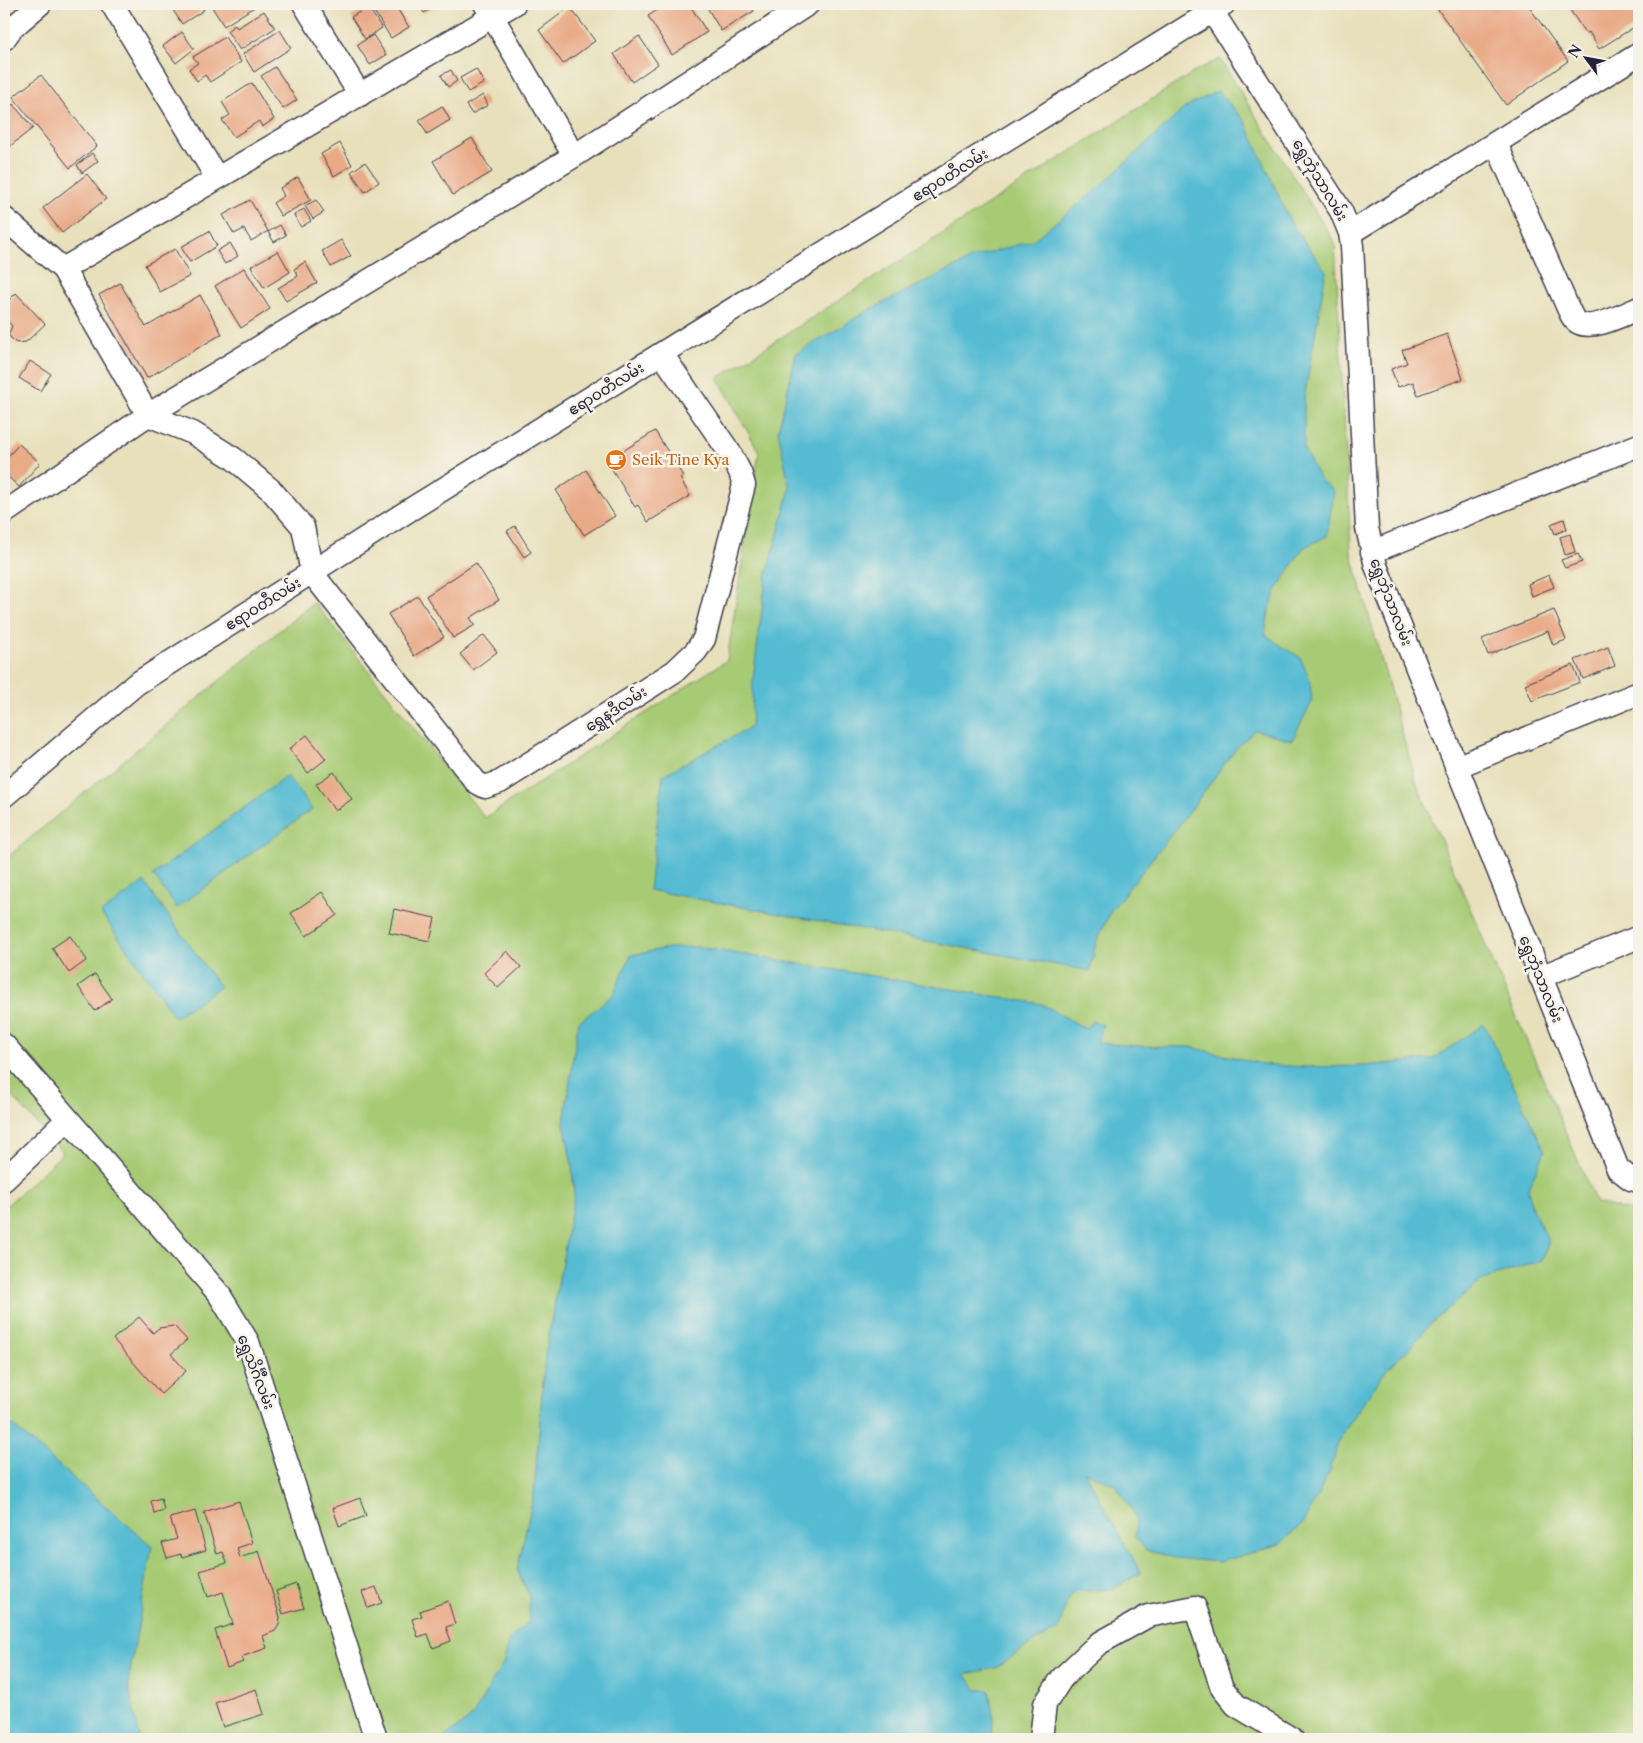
<svg xmlns="http://www.w3.org/2000/svg" width="1643" height="1743" font-family="'Libre Caslon Text','Noto Sans Myanmar',serif">
<style>
.green{fill:#a7cb75;stroke:#647658}
.water{fill:#55bbd3;stroke:#3c6e87}
.building{fill:#e9aa87}
.lines{fill:none;stroke-linecap:round;stroke-linejoin:round}
.street-casing{stroke:#403e4e;stroke-width:25}
.street{stroke:#fff;stroke-width:22}
.labels{text-anchor:middle;stroke-width:5;stroke-linejoin:round;paint-order:stroke}
.street-label{font-size:15px;fill:#22223b;stroke:#f7f3e8}
.food-label{font-size:15px;fill:#c56008;stroke:#f7f3e8;text-anchor:start}
</style>
<rect width="100%" height="100%" fill="#f7f3e8"/>
<filter id="ink" filterUnits="userSpaceOnUse"><feTurbulence type="fractalNoise" baseFrequency=".02" numOctaves="2"/><feDisplacementMap in="SourceGraphic" scale="10" xChannelSelector="R" yChannelSelector="G"/><feConvolveMatrix kernelMatrix="1 2 1 2 8 2 1 2 1" color-interpolation-filters="sRGB"/></filter>
<filter id="wash" filterUnits="userSpaceOnUse"><feTurbulence type="fractalNoise" baseFrequency=".0096" numOctaves="4" result="noise"/><feDisplacementMap in="SourceGraphic" scale="20" xChannelSelector="R" yChannelSelector="G"/><feGaussianBlur stdDeviation="1.12" result="paint"/><feColorMatrix in="noise" values="0 0 0 0 0 0 0 0 0 0 0 0 0 0 0 0 0 1.4 0 .05"/><feComposite in="paint" operator="in"/></filter>
<g filter="url(#wash)">
<rect width="100%" height="100%" fill="#e8e0bb"/>
<path class="green" d="M1220,59L1335,243L1351,552L1416,782L1596,1203L1639,1213V1739H4V1208L63,1153L4,1087V860L314,602L485,818L727,660L759,452L718,378L1199,69Z"/>
<path class="water" d="M1218,91L1245,121L1291,223L1326,271L1304,399V450L1321,481L1334,491L1327,536L1303,548L1289,570L1277,589L1269,610L1265,634L1281,646L1300,657L1310,680L1312,702L1292,740L1255,730L1235,750L1183,820L1112,909L1096,942L1090,971L649,890L663,775L751,727L753,679L766,578L790,489L778,431L796,354L869,310L973,258L1033,240L1093,193L1186,107Z
M287,776L312,809L177,908L153,875Z
M144,882L220,987L175,1017L101,913Z
M697,947L1042,1004L1086,1029L1092,1021L1103,1025L1097,1043L1137,1046L1191,1047L1262,1064L1304,1067L1365,1066L1433,1059L1484,1024L1545,1151L1528,1188L1532,1209L1549,1241L1542,1260L1483,1280L1430,1324L1409,1349L1387,1369L1348,1425L1337,1445L1334,1459L1330,1465L1331,1470L1302,1525L1280,1544L1220,1562L1175,1558L1146,1550L1135,1537L1136,1516L1116,1485L1084,1471L1141,1573L1112,1589L1072,1592L1063,1613L1059,1629L1029,1645L996,1668L965,1674L977,1690H989L993,1715L992,1739H442L472,1717L504,1662L509,1640L529,1621V1595L517,1570L534,1493L545,1356L574,1196L572,1165L564,1123L578,1023L613,995L631,955L669,948Z
M4,1418L152,1546L128,1683L140,1739H4Z"/>
<g id="blocks">
<path class="building" d="M169,4H200L204,10L182,24Z
M210,4H259L224,26Z
M377,4H394L409,27L391,38L371,7Z
M418,4H439L424,13Z
M667,4H689L707,32L672,55L648,16Z
M705,4H749L754,11L721,31Z
M1434,4H1527L1568,61L1506,105Z
M1566,4H1639V24L1599,49L1589,32L1586,34Z
M368,7L382,28L365,39L351,17Z
M570,7L595,41L563,64L539,30Z
M264,11L275,28L240,50L227,31L235,25L237,28Z
M280,30L291,48L254,72L243,54Z
M182,32L194,49L176,63L163,46Z
M373,35L386,55L370,65L357,45Z
M639,36L658,64L632,82L614,54Z
M225,37L241,62L210,82L205,75L197,81L189,69L198,63L193,57Z
M275,67L297,100L283,109L261,76Z
M476,69L484,83L468,92L460,78Z
M451,70L457,81L448,87L441,75Z
M41,75L97,146L70,168L13,97Z
M252,83L274,119L262,127L259,121L234,137L222,120L230,115L222,102Z
M483,95L488,105L472,114L466,105Z
M13,104L33,128L4,151V111Z
M442,106L450,120L427,134L419,120Z
M472,138L492,172L453,195L433,161Z
M340,143L352,165L334,176L321,154Z
M92,153L98,161L82,173L77,165Z
M365,162L379,182L365,192L351,172Z
M87,174L106,199L62,233L43,208Z
M298,177L311,200L281,216L273,203L284,196L280,188Z
M250,200L268,231L251,241L244,229L234,234L223,215Z
M316,200L324,212L313,219L305,206Z
M304,209L311,221L301,227L294,215Z
M280,225L286,235L274,242L268,232Z
M209,231L217,246L190,262L181,247Z
M341,240L351,256L331,267L322,251Z
M230,243L238,256L225,264L217,251Z
M175,249L190,276L160,292L145,265Z
M278,251L290,272L264,288L251,266Z
M305,262L317,283L286,301L278,288L298,276L294,269Z
M244,268L270,309L241,328L215,286Z
M120,283L146,327L200,295L222,334L147,378L99,295Z
M16,293L45,324L26,342L16,343L8,335L12,326L4,317V305Z
M1447,334L1463,379L1418,395L1413,382L1398,387L1391,369L1407,363L1402,350Z
M30,361L51,374L40,391L19,378Z
M655,431L683,476L680,478L690,496L648,522L638,505L635,507L607,461Z
M19,444L40,463L19,487L4,473V461Z
M586,470L615,516L584,535L556,490Z
M1564,519L1567,529L1555,534L1551,524Z
M515,526L531,552L524,557L507,531Z
M1570,534L1575,552L1565,555L1560,537Z
M1578,554L1582,562L1565,568L1561,560Z
M476,563L499,600L470,618L475,625L453,638L426,596Z
M1549,575L1554,587L1532,596L1528,584Z
M418,596L444,637L414,656L388,614Z
M1554,610L1566,640L1553,645L1548,631L1488,655L1482,639Z
M484,635L497,652L473,670L460,654Z
M1608,647L1615,666L1583,679L1575,660Z
M1573,665L1580,682L1532,701L1525,684Z
M307,735L326,759L308,773L289,749Z
M334,772L352,799L335,811L316,784Z
M322,892L337,915L306,936L291,913Z
M394,909L435,918L430,941L389,933Z
M70,936L87,960L69,973L52,948Z
M507,951L521,967L498,988L484,973Z
M95,974L112,999L95,1011L78,986Z
M139,1317L153,1333L159,1328L174,1326L187,1340L171,1354L186,1371L161,1394L113,1339Z
M161,1498L164,1510L154,1513L151,1501Z
M360,1498L366,1516L339,1526L333,1508Z
M239,1501L252,1543L237,1548L240,1558L259,1551L280,1617L279,1625L275,1631L263,1636L267,1648L241,1657L243,1662L227,1668L215,1630L233,1624L223,1592L208,1597L200,1571L227,1563L223,1552L217,1554L204,1512Z
M195,1511L206,1550L182,1557L181,1554L167,1558L162,1543L177,1539L170,1518Z
M296,1584L304,1608L283,1614L276,1591Z
M376,1587L382,1603L368,1608L362,1592Z
M448,1601L455,1624L446,1627L451,1641L433,1648L428,1634L418,1637L412,1619L422,1616L420,1611Z
M256,1689L264,1714L223,1727L215,1703Z"/>
</g>
</g>
<g filter="url(#ink)">
<use href="#blocks" fill-opacity="0" stroke="#403e4e" stroke-width="1"/>
<g class="lines">
<g class="street-casing">
<path id="street" d="M112,4L217,178
M304,4L360,95
M485,4L574,156
M1212,11L1341,211L1350,233L1352,246L1367,528L1376,566L1618,1169L1631,1179L1639,1181
M4,39L12,28L40,4
M1496,143L1568,308C1570,312 1572,318 1576,321C1589,333 1625,314 1639,308
M4,218L63,269L148,415L193,433L233,458L271,490L303,527L312,573L476,782L485,787L500,782L675,671L696,651L704,639L744,485L740,472L730,453L662,354
M1350,233L1639,54
M63,269L514,4
M4,513L148,415L574,156L808,4
M1372,552L1639,445
M1456,767L1639,693
M4,796L136,684L408,511L1224,4
M1540,977L1639,937
M4,1045L219,1294L248,1342L376,1739
M4,1180L68,1119
M1041,1739L1045,1704L1062,1678L1098,1644L1148,1616L1195,1607L1222,1688L1236,1705L1292,1739"/>
</g>
<use href="#street" class="street"/>
</g>
</g>
<defs>
<g id="cafe-disc" transform="scale(1.125)"><circle r="9.5" fill="#e8710a" stroke="#f7f3e8"/><path d="M-5.5-4.5H6V0H3Q3 3.5 0 3.5H-2.5Q-5.5 3.5-5.5 0ZM3-3.2v2h1.7v-2ZM-6 4.5H4V6H-6Z" fill="#fff"/></g>
</defs>
<g fill-rule="evenodd">
<use href="#cafe-disc" x="616" y="460"/>
</g>
<g class="labels">
<g class="street-label">
<text transform="translate(950 175) rotate(-32)" y="5">ဧရာဝတီလမ်း</text>
<text transform="translate(1320 180) rotate(59)" y="5">ရွှေဘုံသာလမ်း</text>
<text transform="translate(606 389) rotate(-32)" y="5">ဧရာဝတီလမ်း</text>
<text transform="translate(1391 602) rotate(69)" y="5">ရွှေဘုံသာလမ်း</text>
<text transform="translate(263 604) rotate(-32)" y="5">ဧရာဝတီလမ်း</text>
<text transform="translate(616 709) rotate(-33)" y="5">ရွှေနဒီလမ်း</text>
<text transform="translate(1541 979) rotate(68)" y="5">ရွှေဘုံသာလမ်း</text>
<text transform="translate(256 1372) rotate(69)" y="5">ရွှေသိင်္ဂီလမ်း</text>
</g>
<g class="food-label">
<text x="632" y="465">Seik Tine Kya</text>
</g>
</g>
<rect width="1643" height="1743" fill="none" stroke="#f7f3e8" stroke-width="20"/>
<g transform="translate(1586 58) rotate(302)" stroke="#f7f3e8" stroke-width="4" paint-order="stroke">
<path d="M0-4L9 19L0 12L-9 19Z" fill="#22223b"/>
<text y="-8" font-size="14" font-weight="bold" text-anchor="middle" fill="#22223b">N</text>
</g>
</svg>
